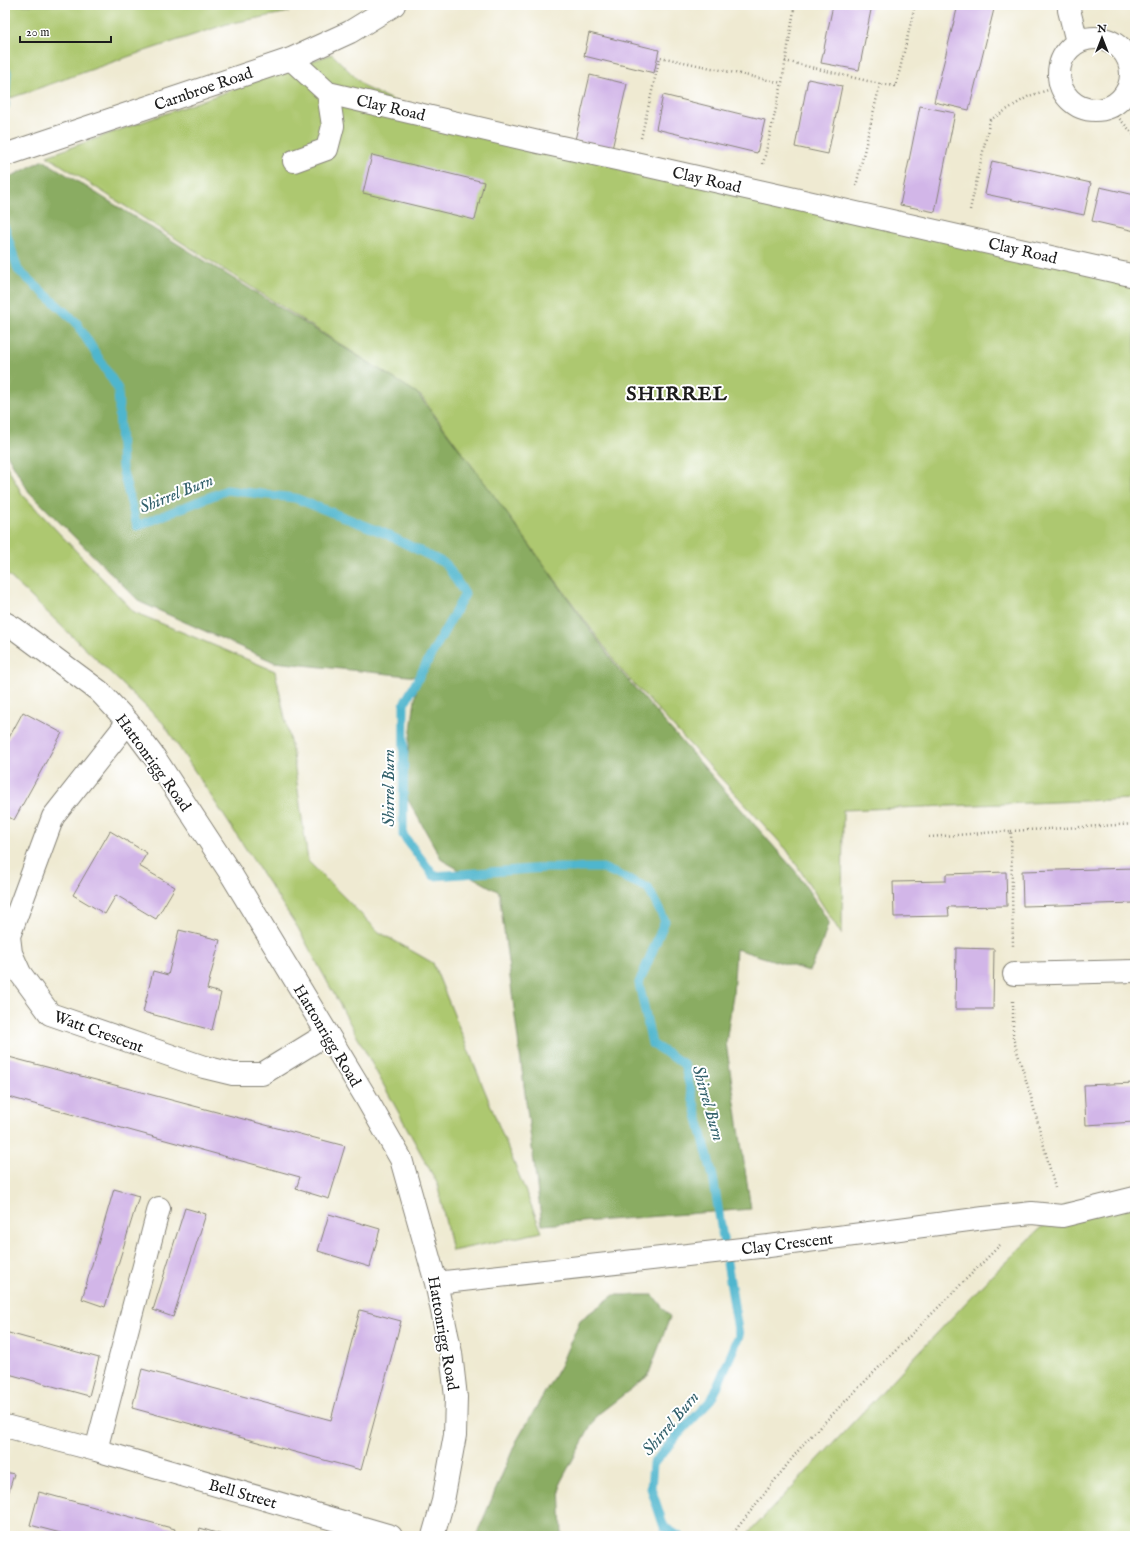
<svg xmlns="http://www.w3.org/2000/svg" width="1140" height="1541" font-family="'IM FELL English',serif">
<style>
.green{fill:#adc86f;stroke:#647246}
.forest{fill:#8aac62;stroke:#53643f}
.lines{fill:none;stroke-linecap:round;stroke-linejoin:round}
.stream{stroke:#4fb6ce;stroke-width:9}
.building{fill:#d2b6e8}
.minor-casing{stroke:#868377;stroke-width:24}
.path{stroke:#868377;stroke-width:2.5;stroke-dasharray:1 3;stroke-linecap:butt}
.minor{stroke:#fff;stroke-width:22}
.labels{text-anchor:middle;stroke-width:4;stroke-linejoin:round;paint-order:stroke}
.street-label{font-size:16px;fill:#1c1c1c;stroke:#fff}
.water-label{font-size:17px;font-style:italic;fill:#33616c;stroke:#fff}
.district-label{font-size:20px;font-weight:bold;letter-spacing:1px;fill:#1c1c1c;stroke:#fff}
</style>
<rect width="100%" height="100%" fill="#fff"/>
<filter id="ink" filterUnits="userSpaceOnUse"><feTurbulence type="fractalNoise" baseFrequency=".025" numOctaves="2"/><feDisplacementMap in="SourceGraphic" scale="8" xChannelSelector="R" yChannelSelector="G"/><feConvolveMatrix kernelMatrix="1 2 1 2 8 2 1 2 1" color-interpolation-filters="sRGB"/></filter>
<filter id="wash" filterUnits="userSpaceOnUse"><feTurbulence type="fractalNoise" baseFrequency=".012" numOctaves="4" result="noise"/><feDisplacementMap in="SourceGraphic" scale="16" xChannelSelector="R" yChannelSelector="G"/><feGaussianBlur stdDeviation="0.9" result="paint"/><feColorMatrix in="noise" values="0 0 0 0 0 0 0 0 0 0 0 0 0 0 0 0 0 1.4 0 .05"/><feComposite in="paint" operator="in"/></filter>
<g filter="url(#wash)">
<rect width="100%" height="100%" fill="#efead2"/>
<path class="green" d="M5,5H290L289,12L227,24L133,55L5,100Z
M332,54L366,88L416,111L1135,271V799L843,810L842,935L787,850L622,671L421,396L47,156Z
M5,463L22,494L134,612L275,671L293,755L308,861L379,932L433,963L542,1232L452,1251L437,1183L298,928L163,723L5,572Z
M1135,1189V1536H746L989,1278L1065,1205Z"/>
<path class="forest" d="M43,160L417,393L487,486L620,671L797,873L829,922L820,949L809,971L736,949L733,995L726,1043L751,1209L542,1225L499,892L442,860L403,791L418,677L274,662L140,602L29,492L5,451V178L14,175Z
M614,1295H653L670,1317L648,1376L597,1415L560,1483L562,1536H476L516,1442L560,1366L580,1320Z"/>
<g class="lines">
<path class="stream" d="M5,70L7,72L5,106
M5,228L18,270L76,322L118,389L122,468L137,526L227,490L295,498L384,533L446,564L465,594L404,704L403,835L434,876L545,868H603L648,888L665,921L639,983L652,1044L684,1064L713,1177L739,1336L712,1399L675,1438L653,1464L651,1488L664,1527L679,1536"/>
</g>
<g id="blocks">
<path class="building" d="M833,5H872L859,70L821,63Z
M958,5H995L969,110L934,102Z
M589,33L659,50L654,73L584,56Z
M590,75L627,84L612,149L575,140Z
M808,79L842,86L828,154L795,147Z
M663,95L765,120L757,153L656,129Z
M920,106L955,113L935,212L900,205Z
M372,155L484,182L475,220L363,193Z
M992,161L1091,183L1084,215L985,194Z
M1100,187L1135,195V231L1092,221Z
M23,712L62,733L14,820L5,815V745Z
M110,831L147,853L139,866L175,887L156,919L116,895L105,914L73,895Z
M1135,868V903L1023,906L1022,871Z
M1006,872L1007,906L948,907L949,916L894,917L893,882L946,881V874Z
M179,930L220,940L207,989L221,993L212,1030L143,1012L153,971L168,975Z
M956,948L994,949L993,1009H955Z
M5,1056L345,1146L329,1199L296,1189L300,1177L5,1096Z
M1135,1083V1122L1086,1125L1084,1085Z
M114,1189L139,1196L105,1307L82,1299Z
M185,1208L206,1214L173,1317L153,1310Z
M329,1214L380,1229L370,1267L318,1251Z
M360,1310L401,1321L361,1470L132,1408L142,1369L331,1420Z
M5,1332L99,1358L89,1396L5,1373Z
M5,1472L14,1474L5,1504Z
M39,1492L175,1529L173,1536H72L30,1525Z
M200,1528L226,1536H198Z"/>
</g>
</g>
<g filter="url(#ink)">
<use href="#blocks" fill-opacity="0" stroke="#868377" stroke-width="1"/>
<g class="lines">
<g class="minor-casing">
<path id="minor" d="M1069,5V10L1077,42
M1059 74a36 36 0 1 1 72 0a36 36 0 1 1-72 0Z
M291,59L328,93L538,142L635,163L1135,276
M5,155L291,59L350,32L394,5
M294,161L327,149L333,126L328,93
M5,623L14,628L99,691L128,722L155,758L231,874L365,1096L401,1159L436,1283L451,1353L456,1397L455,1435L443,1501L433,1536
M128,722L53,817L9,936L11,953L20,973L50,1014L204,1067L233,1074H262L327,1034
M1014,974L1135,971
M436,1283L769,1246L984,1218L1032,1213L1062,1216L1135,1198
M5,1426L96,1450L391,1536
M96,1450L159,1208"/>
</g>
<path class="path" d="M785,61L880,84L896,86L915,5
M1109,107L1135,136
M641,138L660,57L782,83
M763,164L782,83L794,10L789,5
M856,186L880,84
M970,210L990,120L1029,96L1061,86
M1011,831L1135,824
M929,837L1011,831L1013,948
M1013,1001V1038L1031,1097L1055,1188
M731,1536L805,1442L1000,1245"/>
<use href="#minor" class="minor"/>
</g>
</g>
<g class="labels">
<g class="street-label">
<text transform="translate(203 88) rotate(-19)" y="6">Carnbroe Road</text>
<text transform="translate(391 107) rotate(13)" y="6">Clay Road</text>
<text transform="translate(707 179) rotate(13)" y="6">Clay Road</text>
<text transform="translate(1023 250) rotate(13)" y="6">Clay Road</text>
<text transform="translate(154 762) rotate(54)" y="6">Hattonrigg Road</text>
<text transform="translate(99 1031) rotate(20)" y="6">Watt Crescent</text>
<text transform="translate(328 1035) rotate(59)" y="6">Hattonrigg Road</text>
<text transform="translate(787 1243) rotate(-7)" y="6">Clay Crescent</text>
<text transform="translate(444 1333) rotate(80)" y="6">Hattonrigg Road</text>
<text transform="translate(243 1493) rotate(16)" y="6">Bell Street</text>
</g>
<g class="water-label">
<text transform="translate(176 493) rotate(-22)" y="6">Shirrel Burn</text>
<text transform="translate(388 788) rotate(-90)" y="6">Shirrel Burn</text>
<text transform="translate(709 1103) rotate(74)" y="6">Shirrel Burn</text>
<text transform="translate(670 1423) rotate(-50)" y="6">Shirrel Burn</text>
</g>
<g class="district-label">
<text x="677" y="400">SHIRREL</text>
</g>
</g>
<rect width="1140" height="1541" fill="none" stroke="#fff" stroke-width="20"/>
<g transform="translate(1102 38)" stroke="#ffffff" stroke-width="3" paint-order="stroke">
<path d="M0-3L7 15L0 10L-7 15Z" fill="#1c1c1c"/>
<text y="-6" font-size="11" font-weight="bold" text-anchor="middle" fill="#1c1c1c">N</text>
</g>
<path d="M20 36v6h91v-6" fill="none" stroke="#1c1c1c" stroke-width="2"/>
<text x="26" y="36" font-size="12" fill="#1c1c1c" stroke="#ffffff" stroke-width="3" paint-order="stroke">20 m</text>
</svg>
